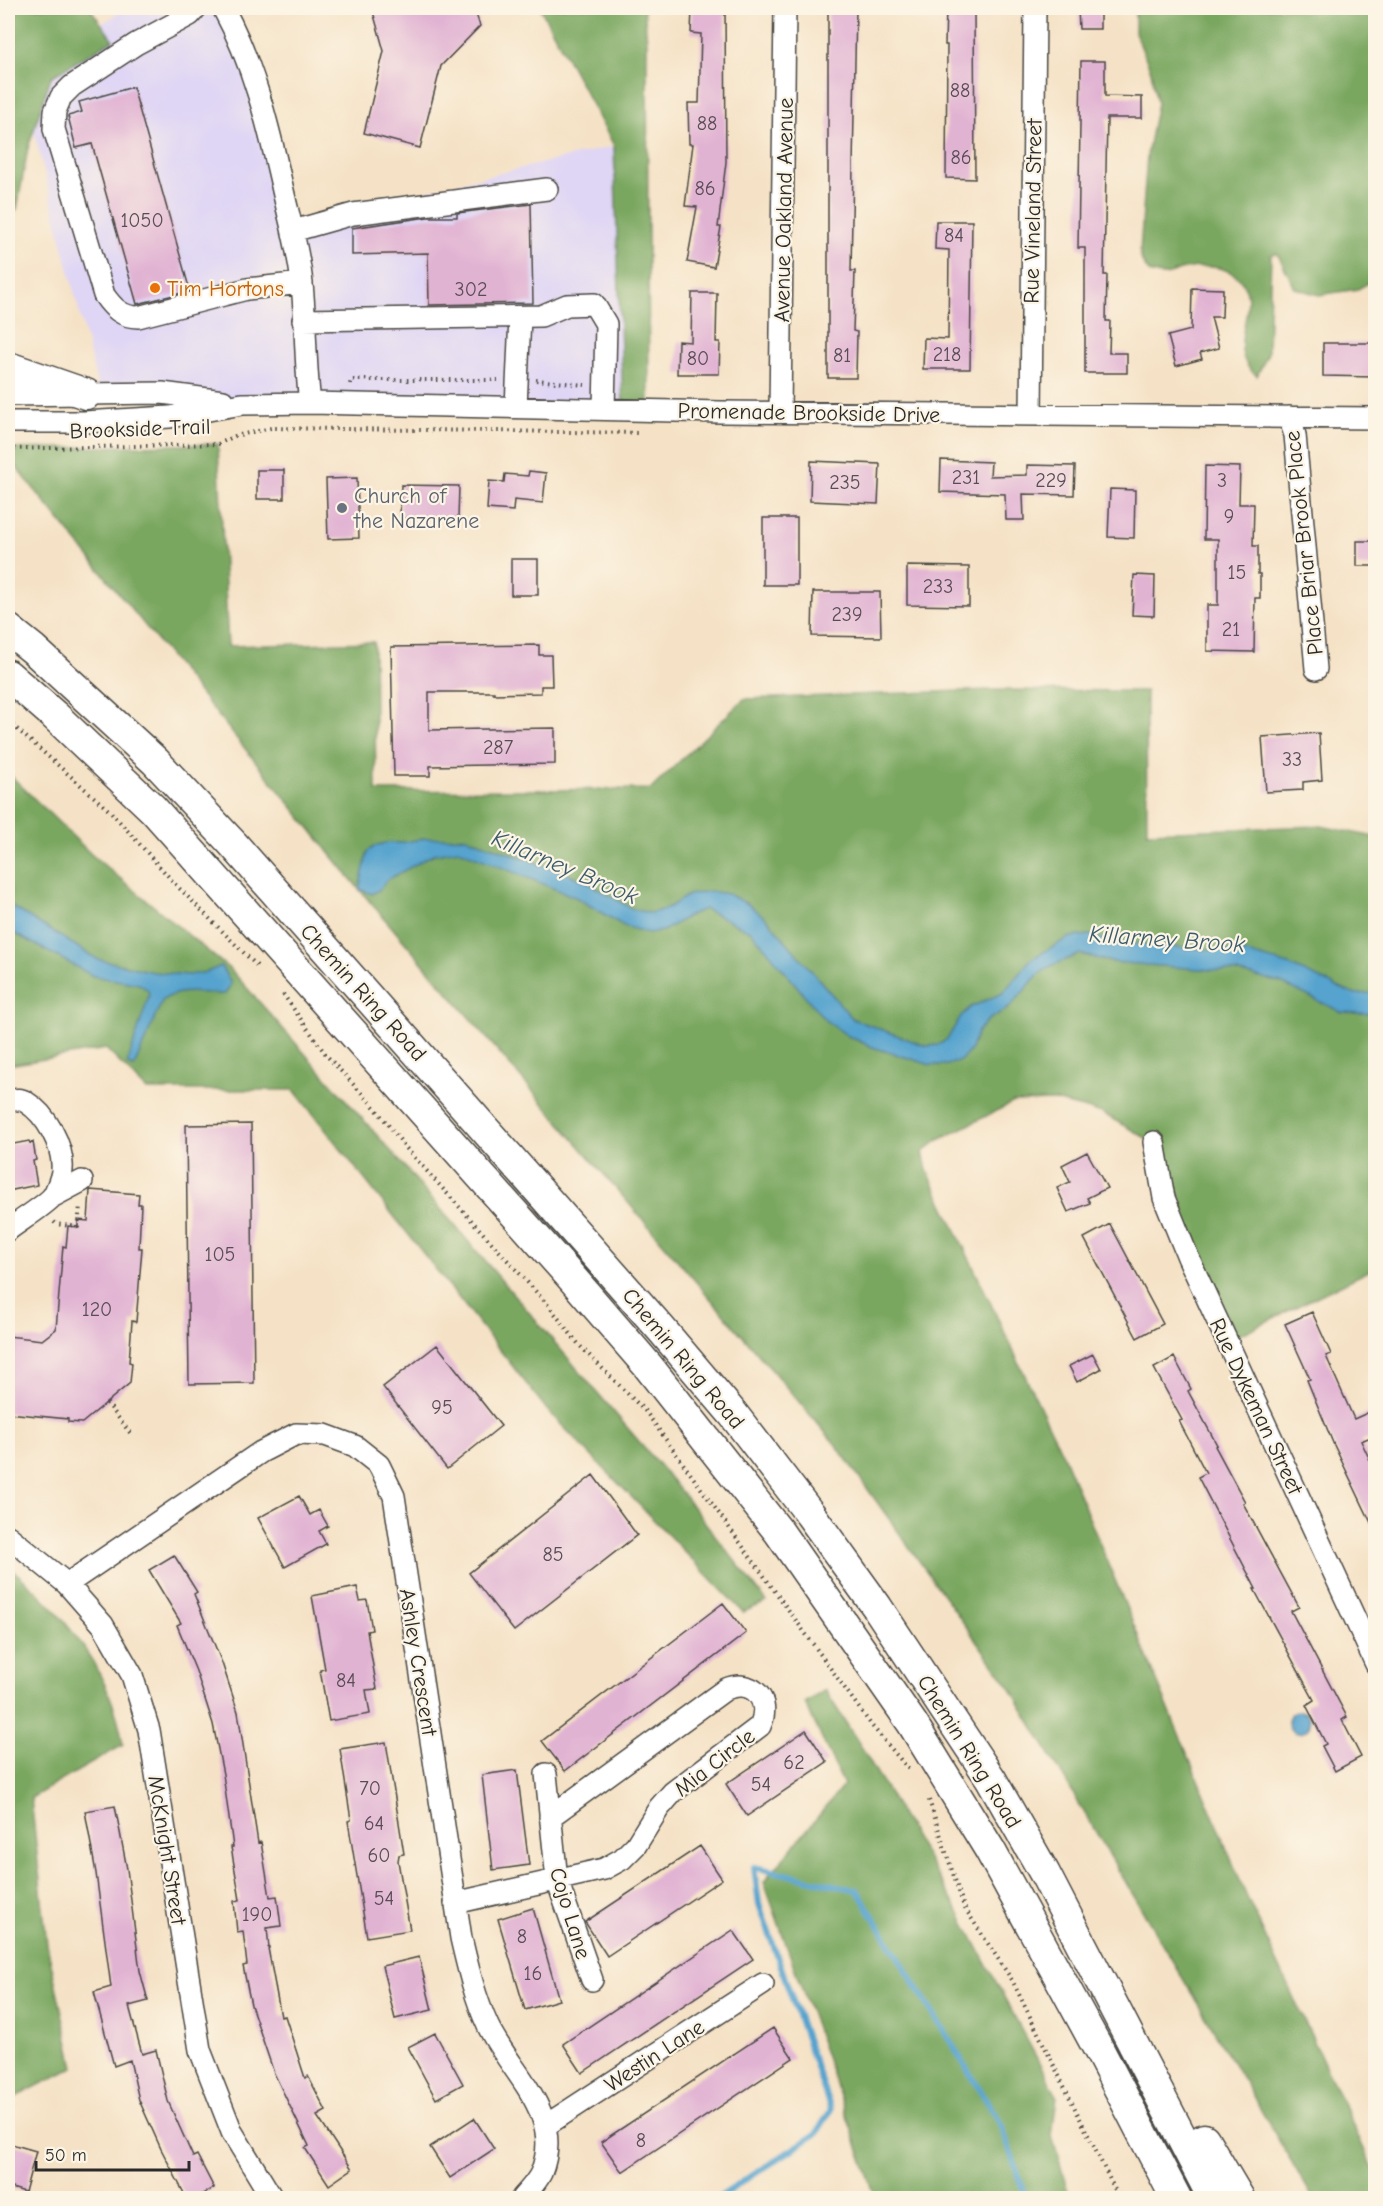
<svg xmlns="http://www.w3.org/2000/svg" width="1383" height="2206" font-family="'Comic Neue',sans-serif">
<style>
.built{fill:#dfd5f5}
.forest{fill:#7aa760;stroke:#526946;stroke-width:1.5}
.water{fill:#54a3ce;stroke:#40677c;stroke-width:1.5}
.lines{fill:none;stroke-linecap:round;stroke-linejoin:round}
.stream{stroke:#54a3ce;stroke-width:6}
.building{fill:#e1b3d3}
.minor-casing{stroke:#494642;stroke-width:24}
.highway-casing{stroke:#494642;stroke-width:33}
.path{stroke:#494642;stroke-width:4;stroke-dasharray:1.5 4.5;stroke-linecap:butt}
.minor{stroke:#fff;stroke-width:21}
.highway{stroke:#fff;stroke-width:30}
.food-dot{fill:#e8710a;stroke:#fcf5e5;stroke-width:2}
.worship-dot{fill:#6b7280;stroke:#fcf5e5;stroke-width:2}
.labels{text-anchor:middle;stroke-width:4.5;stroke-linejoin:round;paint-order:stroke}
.number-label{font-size:20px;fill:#584d55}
.street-label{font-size:22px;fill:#2b2b2b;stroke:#fcf5e5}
.food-label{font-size:22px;fill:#c56008;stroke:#fcf5e5;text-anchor:start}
.worship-label{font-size:22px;fill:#5b616d;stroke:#fcf5e5;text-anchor:start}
.water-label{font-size:24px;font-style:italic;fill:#3b5b6c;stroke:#fcf5e5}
</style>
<rect width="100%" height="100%" fill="#fcf5e5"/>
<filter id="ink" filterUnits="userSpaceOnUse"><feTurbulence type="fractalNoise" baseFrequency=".0167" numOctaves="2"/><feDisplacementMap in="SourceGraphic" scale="12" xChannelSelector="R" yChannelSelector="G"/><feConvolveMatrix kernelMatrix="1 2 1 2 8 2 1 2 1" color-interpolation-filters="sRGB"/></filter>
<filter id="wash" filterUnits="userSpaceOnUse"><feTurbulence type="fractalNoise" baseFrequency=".008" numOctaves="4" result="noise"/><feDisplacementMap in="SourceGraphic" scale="24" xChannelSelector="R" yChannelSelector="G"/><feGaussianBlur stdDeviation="1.35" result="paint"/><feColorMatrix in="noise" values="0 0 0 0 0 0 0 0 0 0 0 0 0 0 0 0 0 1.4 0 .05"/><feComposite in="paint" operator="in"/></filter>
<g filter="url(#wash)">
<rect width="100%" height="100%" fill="#f5e2c6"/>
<path class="built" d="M128,8H223L293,231L322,216L614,146L623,410L100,395L19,71Z"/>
<path class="forest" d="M8,8H90L113,40L51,77L28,148L17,209L8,218Z
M540,8H644L647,42L649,410H623L614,146Z
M1135,8H1375V279L1358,289L1319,295L1295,288L1277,253L1271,255L1268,353L1257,376C1218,346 1270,301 1235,275C1220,264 1197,266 1180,270C1175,272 1168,276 1162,275C1158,275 1153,273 1149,272L1142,262L1140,252L1147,155L1157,103L1151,71L1135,32Z
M218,444L228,646L374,642L376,791L651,789L744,699L987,690L1146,691L1147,832L1321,826L1375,837V1268L1227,1341L1153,1142L1102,1113L1055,1101L1014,1102L937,1141L923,1152L927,1170L1063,1455L1246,1895L1375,2173V2198H1313L1011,1689L836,1445L359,889L8,457V449Z
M8,773L92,855L232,971L398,1159L672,1480L767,1602L743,1612L548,1411L294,1090H147L106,1049L8,1065Z
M8,1566C63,1611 113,1673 123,1745L31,1798L47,1945L74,2067L8,2101Z
M825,1690L862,1748L955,1905L1057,2096L1052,2136L1070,2198H876L764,1882L844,1785L805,1703Z"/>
<path class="water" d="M465,837L584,880L632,909L650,913L666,909L688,895L709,891L728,894L748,904L767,919L853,1019L926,1046L938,1045L947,1039L962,1015L971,1007L1003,993L1031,959L1070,937L1091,935L1112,942L1243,952L1289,965L1353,994L1375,993V1014L1341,1012L1281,983L1236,972L1111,962L1080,954L1051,966L1038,975L1009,1008L988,1020L978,1031L970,1051L961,1060L948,1065H931L872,1047L848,1036L825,1020L752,932L705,909L692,914L663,931L648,933L624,926L575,897L459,850L434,854L387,880L379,890L372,894L359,889L368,851L377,845L386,843H400L426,838Z
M8,904L97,959L153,972L189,975L207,972L221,966L231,983L225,994C205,994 178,987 162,1001L134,1067L127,1065L149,995L148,990L139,984L93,976L8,930Z
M1288 1722a11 11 0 1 1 22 0a11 11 0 1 1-22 0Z"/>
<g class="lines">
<path class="stream" d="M718,2198L816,2134L831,2110L759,1904L754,1867L857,1890L1001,2124L1026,2198"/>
</g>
<g id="blocks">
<path class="building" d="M372,8H474L480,26L441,66L420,148L364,133L384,51Z
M692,8H725L726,162L718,227H721L714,267L687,262L697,207L685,206L693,144H689L688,103H699L701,34L691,33Z
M828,8H856L851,271H855L853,331L857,332L856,378H828Z
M946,8H974L975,179L946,178L947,45H945Z
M1078,8H1100V29H1079Z
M1081,61H1105V96L1142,97V118H1107L1104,275H1107L1106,321H1110L1109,353H1127V373H1085V248H1078Z
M133,87L190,291L137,304L92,144L76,148L68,116L82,112L79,102Z
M531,204L533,303L429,305L428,253L352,255V228L428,217H457V213Z
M936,221H972L970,369H923L924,338L948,339L949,250L935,249Z
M1192,288L1223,289L1222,317H1211L1219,348L1200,353L1202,359L1176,366L1168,336L1191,330Z
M692,293H717L716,342H720L719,374H677L678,341L691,342Z
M1323,343H1376V377L1323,376Z
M941,460L991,462L990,476L1027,475V465L1075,466L1074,495L1023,494L1024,520H1006L1005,494L940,492Z
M811,461L880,464L878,504L810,501Z
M1205,466L1240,467L1239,504H1254L1253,546H1258V574H1260V598H1255L1254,652L1207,651V605H1218V539H1204Z
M257,470H284V499H257Z
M529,471L546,473L543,503L514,500L513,511L487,509L489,481L504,482L505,474L528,476Z
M357,478L359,538L328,539L326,479Z
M401,485L459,486L458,519L400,518Z
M1110,489L1135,490L1134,538L1108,537Z
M763,518H797V585H763Z
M1357,541H1376V566H1357Z
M511,559H538V595H511Z
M907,566L969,567V606L907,605Z
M1134,575L1155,576L1154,616L1132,615Z
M813,592H880L881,637L812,636Z
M539,645V655H551L552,686H541V693L494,694V692H429V730L555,728V764L430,766V776H394L391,647Z
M1319,733L1322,780L1303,782V790L1266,792L1262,737Z
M251,1124L254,1383L189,1384L186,1125Z
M29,1141L30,1143L33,1142L36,1160L33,1161L37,1185L8,1191V1145Z
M1087,1152L1107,1188L1087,1198L1090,1203L1068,1212L1057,1188L1070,1182L1062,1165Z
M90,1190L139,1194L138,1204H141L139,1248H142L136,1322L132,1321L129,1362L132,1363L130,1383L82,1423L68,1422V1419L8,1413V1336L42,1340L56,1329L63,1246L66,1247L68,1226L78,1227V1220L88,1221Z
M1110,1224L1163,1324L1137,1338L1084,1238Z
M1312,1312L1331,1354L1326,1356L1354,1419L1376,1409V1435L1361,1441L1376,1473V1533L1333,1443L1307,1380L1310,1379L1285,1324Z
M437,1345L501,1426L447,1469L383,1387Z
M1093,1354L1101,1369L1077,1382L1069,1366Z
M1174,1357L1191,1389L1188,1391L1217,1445L1215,1446L1245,1502L1243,1503L1299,1607L1291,1611L1347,1717L1342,1720L1361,1757L1335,1771L1322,1746L1326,1744L1306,1705L1314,1700L1254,1589H1256L1198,1477L1206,1473L1179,1421L1182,1420L1154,1368Z
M593,1475L637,1535L514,1631L469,1573Z
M299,1496L310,1515L319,1510L328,1526L319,1531L326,1544L285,1567L258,1518Z
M174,1555L197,1592L194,1594L222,1663L238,1712L258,1843L261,1842L270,1897L277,1896L281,1926L267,1928L269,1948H268L281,2017L285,2016L305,2078L308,2076L326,2111L317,2116L352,2169L329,2185L305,2148L309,2146L274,2073L251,2005L243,1966L247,1965L243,1931L237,1932L234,1901L240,1900L231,1847H233L223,1774L213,1724L196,1671L177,1625L181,1623L149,1570Z
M357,1587L360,1601L367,1600L372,1630L367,1631L377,1689L366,1690L370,1714L329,1721L320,1670L325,1669L312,1596Z
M723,1603L746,1633L565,1771L542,1741Z
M806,1730L827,1762L747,1816L726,1784Z
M386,1742L404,1854L399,1855L398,1861L410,1930L367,1937L348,1821L351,1820L340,1749Z
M517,1770L529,1865L493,1870L482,1775Z
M115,1806L127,1869L140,1971L148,2001L129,2006L142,2054L156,2050L168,2101L193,2157L197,2155L214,2188L195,2199H187L161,2149L139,2100L130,2060L114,2066L94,1992L111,1987L96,1873L85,1811Z
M700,1846L722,1879L607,1956L585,1922Z
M533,1908L559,2000L525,2010L498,1919Z
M733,1930L753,1959L582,2073L563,2044Z
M419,1957L432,2010L395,2019L382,1966Z
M773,2028L793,2058L622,2172L601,2142Z
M435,2033L463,2084L436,2099L408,2047Z
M474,2118L494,2149L450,2178L430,2147Z
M8,2143L36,2151L25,2192L8,2187Z"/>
</g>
</g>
<g filter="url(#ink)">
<use href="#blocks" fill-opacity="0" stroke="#494642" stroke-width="1.5"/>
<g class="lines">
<g class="minor-casing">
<path id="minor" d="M196,8L190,15L136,44L72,86L61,97L55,111L54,129L104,295C113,308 122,317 138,317L247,289L302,283
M223,8C253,63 268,124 282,186C289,218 299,251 302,284C306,324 305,364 310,403
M293,231L353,214L547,189
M303,320L541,316L567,305L594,304L606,324L604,409
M8,395L162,393L223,401
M516,407L520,317
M780,412L785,8
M1031,415L1035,8
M1289,417L1295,435L1316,669
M8,422H84L170,417L242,404L310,403L721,412L1376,418
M8,1101C14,1100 20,1098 26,1102C46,1114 64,1146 62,1170C62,1176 56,1191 53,1196C46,1205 18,1222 8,1230
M1154,1142L1164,1198L1188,1257L1376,1664
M52,1197L82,1181
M8,1536L67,1584L103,1625L132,1675L149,1730L200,2050L232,2132L272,2198
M67,1584L261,1452L296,1434L325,1435L355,1446L379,1465L394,1496L461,1938C468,1968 475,1998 488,2026C511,2074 565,2114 541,2173C537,2182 528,2191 522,2198
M546,1774L557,1880L592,1980
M455,1903L604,1869L622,1859L636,1845L659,1808L673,1792L760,1726C772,1700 753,1678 726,1689L550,1817
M545,2126L763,1984"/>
</g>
<g class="highway-casing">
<path id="highway" d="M8,367L86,394
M8,629L33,649L155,761L233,844L661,1329L733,1414L810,1514L877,1607L991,1779L1045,1874L1213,2198
M8,675L54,715L153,809L572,1278L648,1366L779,1532L912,1723L990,1850L1099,2050L1176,2198
M1204,2139L1239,2198"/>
</g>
<path class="path" d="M536,380L585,385
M350,384L351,380H498
M8,449L218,444L235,436L271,428L640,433
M8,721L111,812L176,885L258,967
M283,994L327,1056L376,1109L406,1148L548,1305L580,1346L646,1412L872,1726L911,1772
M54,1222L56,1224L78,1227L80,1205
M107,1403L131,1434
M929,1800L964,1907L1012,1980L1119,2198"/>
<use href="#minor" class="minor"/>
<use href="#highway" class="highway"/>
</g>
</g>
<circle class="food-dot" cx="155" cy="288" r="6"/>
<circle class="worship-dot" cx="342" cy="508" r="6"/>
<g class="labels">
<g class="number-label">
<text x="960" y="97">88</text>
<text x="707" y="130">88</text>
<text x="961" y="164">86</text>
<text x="705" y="195">86</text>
<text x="142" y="227">1050</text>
<text x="954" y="242">84</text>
<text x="471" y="296">302</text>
<text x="947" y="361">218</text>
<text x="842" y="362">81</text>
<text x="698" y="365">80</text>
<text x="966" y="484">231</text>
<text x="1051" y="487">229</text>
<text x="1222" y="487">3</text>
<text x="845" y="489">235</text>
<text x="1229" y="523">9</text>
<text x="1237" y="579">15</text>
<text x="938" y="593">233</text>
<text x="847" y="621">239</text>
<text x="1231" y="636">21</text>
<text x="498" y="754">287</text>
<text x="1292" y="766">33</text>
<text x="220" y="1261">105</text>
<text x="97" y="1316">120</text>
<text x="442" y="1414">95</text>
<text x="553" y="1561">85</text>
<text x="346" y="1687">84</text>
<text x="794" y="1769">62</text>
<text x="761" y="1791">54</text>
<text x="370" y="1795">70</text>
<text x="374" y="1830">64</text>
<text x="379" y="1862">60</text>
<text x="384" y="1905">54</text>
<text x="257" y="1921">190</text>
<text x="522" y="1943">8</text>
<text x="533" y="1980">16</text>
<text x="641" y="2147">8</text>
</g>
<g class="street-label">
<text transform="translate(783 210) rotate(-89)" y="8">Avenue Oakland Avenue</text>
<text transform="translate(1032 211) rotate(-89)" y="8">Rue Vineland Street</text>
<text transform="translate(809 412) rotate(1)" y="8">Promenade Brookside Drive</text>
<text transform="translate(140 428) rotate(-2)" y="8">Brookside Trail</text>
<text transform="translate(1303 543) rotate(-96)" y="8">Place Briar Brook Place</text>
<text transform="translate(364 992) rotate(48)" y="8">Chemin Ring Road</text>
<text transform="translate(684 1358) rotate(50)" y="8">Chemin Ring Road</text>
<text transform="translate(1257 1406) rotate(65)" y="8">Rue Dykeman Street</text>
<text transform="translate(419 1662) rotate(81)" y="8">Ashley Crescent</text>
<text transform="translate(970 1751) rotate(58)" y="8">Chemin Ring Road</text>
<text transform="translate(714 1762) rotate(-38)" y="8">Mia Circle</text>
<text transform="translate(168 1850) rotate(81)" y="8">McKnight Street</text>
<text transform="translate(571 1913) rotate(73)" y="8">Cojo Lane</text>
<text transform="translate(654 2055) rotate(-33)" y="8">Westin Lane</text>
</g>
<g class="food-label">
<text x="167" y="296">Tim Hortons</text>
</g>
<g class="worship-label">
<text x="354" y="503">Church of<tspan x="354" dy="25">the Nazarene</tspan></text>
</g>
<g class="water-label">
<text transform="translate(565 867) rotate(23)" y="8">Killarney Brook</text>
<text transform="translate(1167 939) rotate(4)" y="8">Killarney Brook</text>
</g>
</g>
<rect width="1383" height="2206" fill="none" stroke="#fcf5e5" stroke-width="30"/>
<path d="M36 2161v9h153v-9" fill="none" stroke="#2b2b2b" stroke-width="3"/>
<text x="45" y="2161" font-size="18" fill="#2b2b2b" stroke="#fcf5e5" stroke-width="4.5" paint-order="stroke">50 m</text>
</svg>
